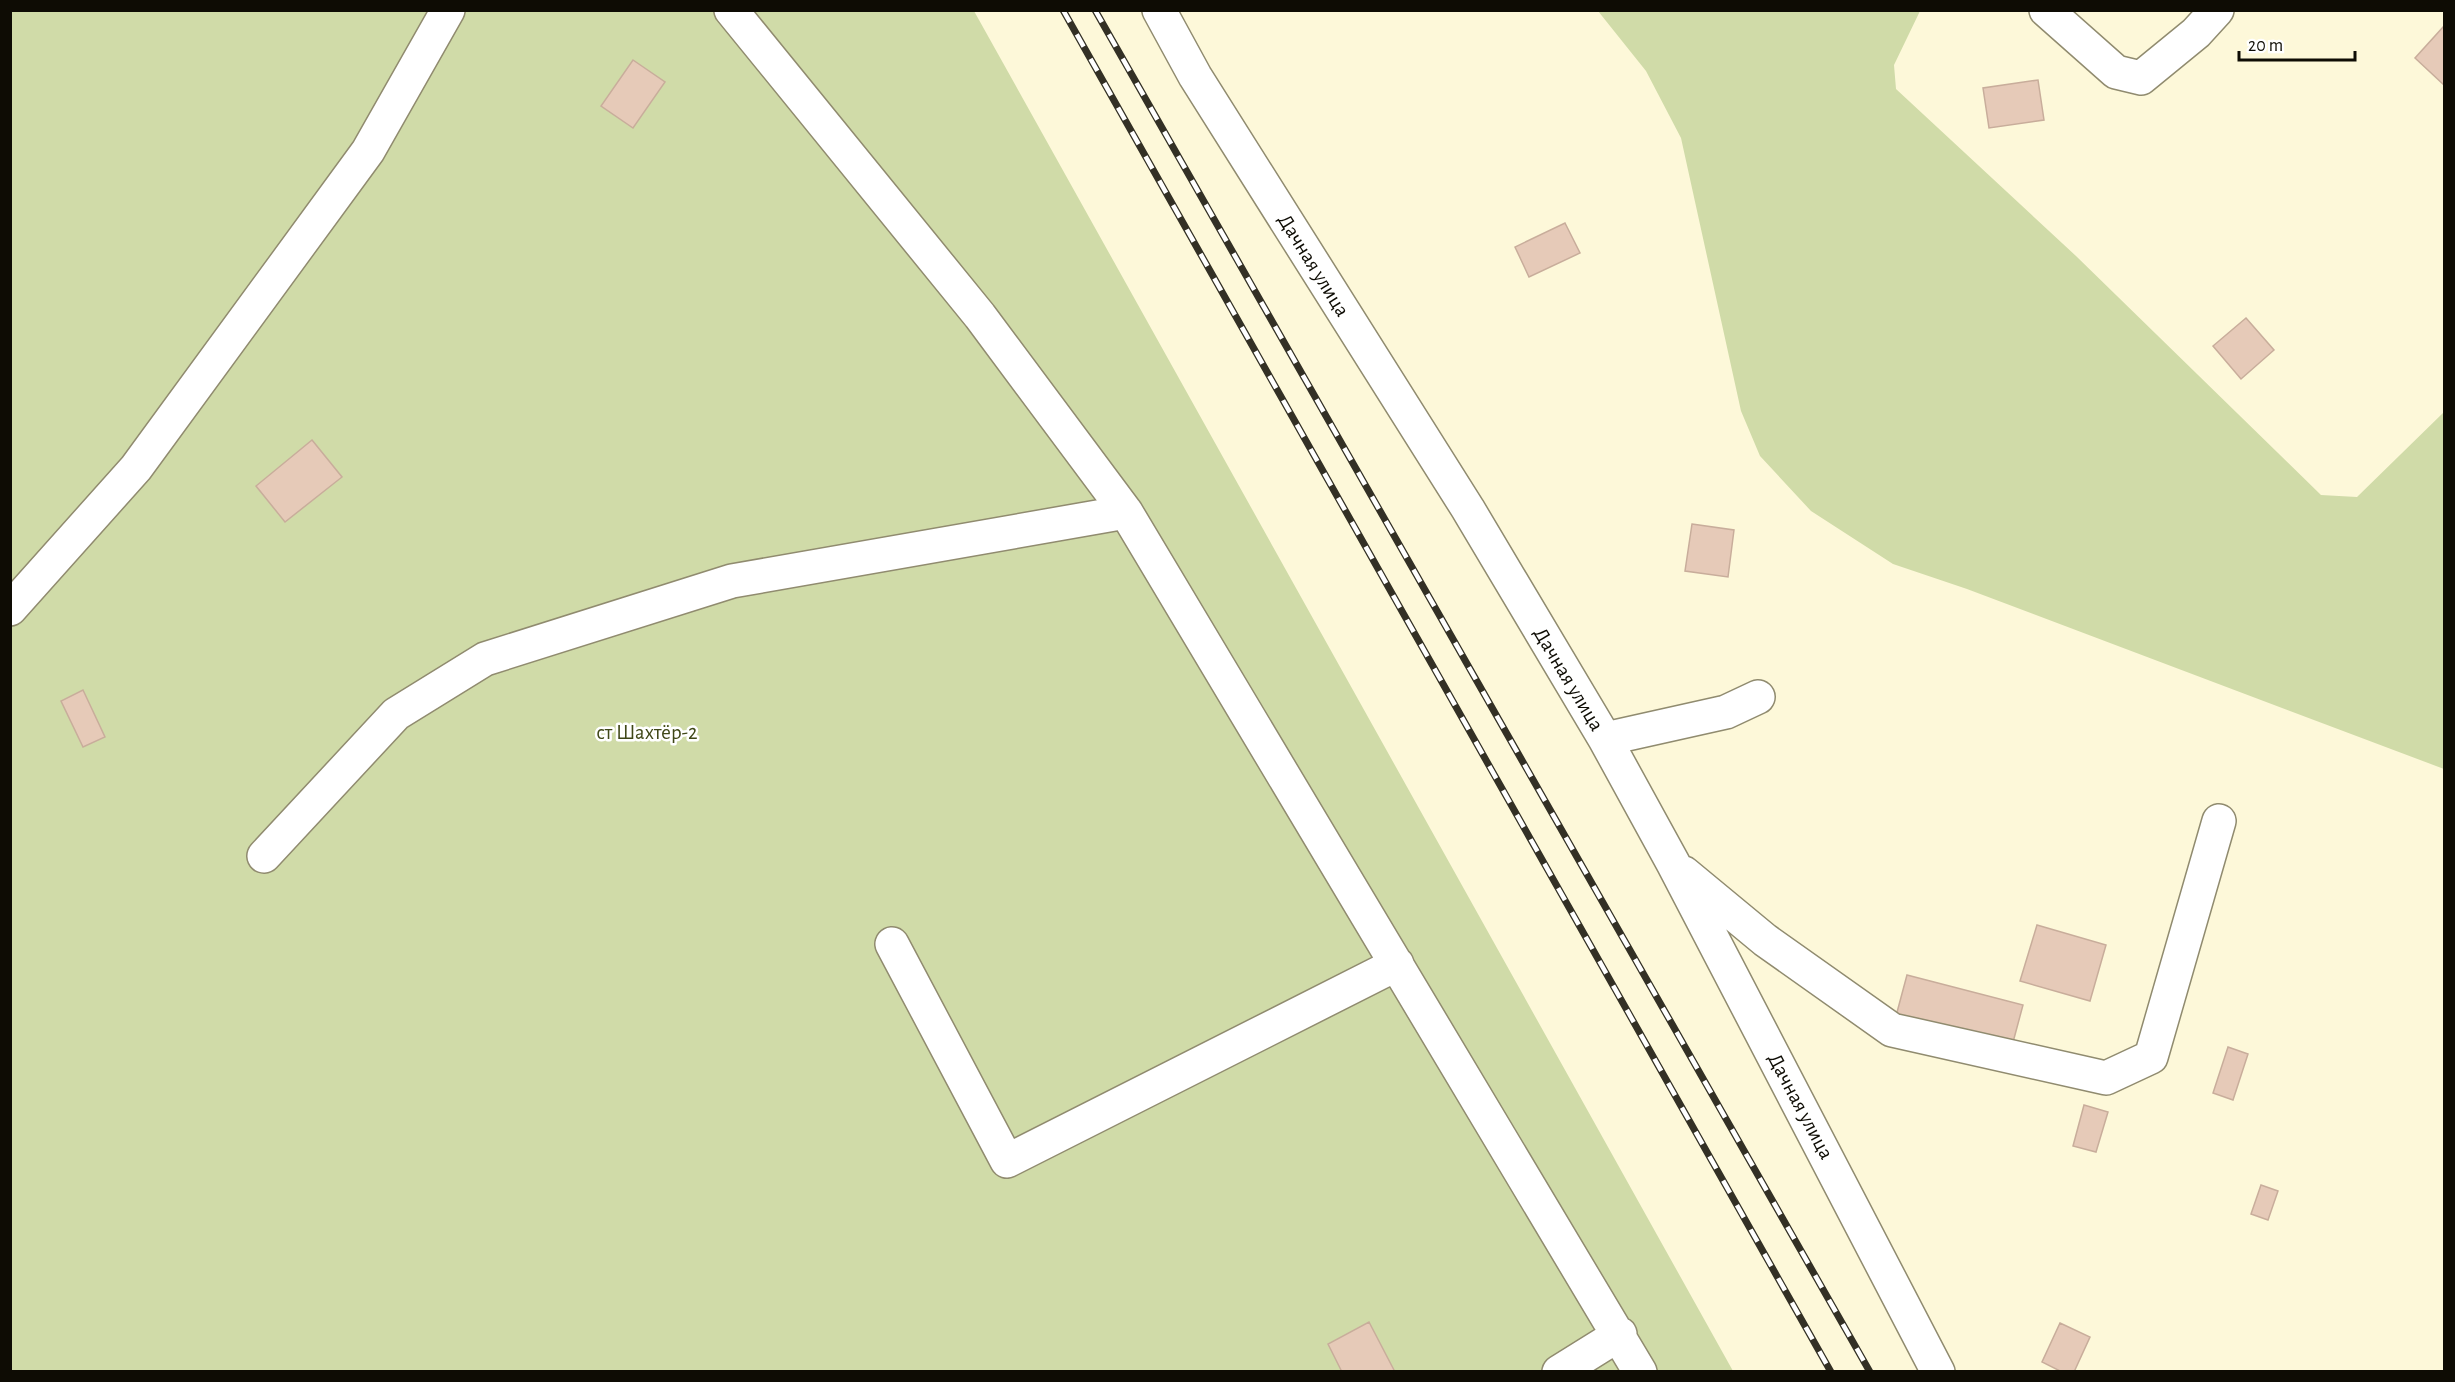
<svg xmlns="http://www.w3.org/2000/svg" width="2455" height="1382" font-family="'Alegreya Sans',sans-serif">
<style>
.green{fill:#d0dba8}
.building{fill:#e6cab8;stroke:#c8ad9b;stroke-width:1.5}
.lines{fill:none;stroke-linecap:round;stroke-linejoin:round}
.minor-casing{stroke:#908b6f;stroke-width:36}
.minor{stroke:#fff;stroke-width:33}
.rail-casing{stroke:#333025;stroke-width:7}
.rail{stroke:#fff;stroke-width:4.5;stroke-dasharray:14;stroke-linecap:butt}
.labels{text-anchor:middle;stroke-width:5;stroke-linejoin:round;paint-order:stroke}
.street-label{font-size:21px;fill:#0e0c04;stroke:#fff}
.park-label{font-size:21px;fill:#3f4717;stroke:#fff}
</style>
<rect width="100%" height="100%" fill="#fdf8d9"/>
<path class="green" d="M10,11H974L1733,1371H11Z
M1598,11H1920L1894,65L1896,89L2076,256L2321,495L2357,497L2444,412V769L1967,589L1893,564L1811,511L1760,456L1741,411L1681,138L1646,71Z"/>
<path class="building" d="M2444,26V85L2415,58Z
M633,60L665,82L633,128L601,106Z
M2038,80L2044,120L1989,128L1983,88Z
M1565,223L1580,253L1529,277L1515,247Z
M2246,318L2274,350L2241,379L2213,346Z
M312,440L342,477L285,522L256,486Z
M1692,524L1734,530L1728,577L1685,571Z
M83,690L105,737L83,747L61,701Z
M2037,925L2106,945L2090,1001L2020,981Z
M1907,975L2023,1005L2012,1046L1896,1016Z
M2228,1047L2248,1054L2233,1100L2213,1093Z
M2084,1105L2108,1112L2096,1152L2073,1146Z
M2261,1185L2278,1191L2268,1220L2251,1214Z
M1369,1322L1395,1372H1342L1328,1344Z
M2060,1323L2090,1337L2074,1372H2062L2042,1362Z"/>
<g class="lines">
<g class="minor-casing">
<path id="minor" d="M731,10L980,316L1126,512L1640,1372
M1159,10L1195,76L1468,509L1605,739L1673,863L1938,1372
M2046,10L2116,72L2141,78L2196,33L2217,10
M10,609L136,468L368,151L448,10
M1605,739L1726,712L1758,697
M264,856L396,714L485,659L732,581L1126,512
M1684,873L1765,940L1892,1030L2106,1078L2151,1057L2219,821
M892,944L1007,1161L1397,964
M1559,1372L1620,1334"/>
</g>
<use href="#minor" class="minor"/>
<g class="rail-casing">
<path id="rail" d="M1063,10L1831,1372
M1095,10L1870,1372"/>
</g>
<use href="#rail" class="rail"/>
</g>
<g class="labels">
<g class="street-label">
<text transform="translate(1314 265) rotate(58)" y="7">Дачная улица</text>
<text transform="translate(1569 679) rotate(59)" y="7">Дачная улица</text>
<text transform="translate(1801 1106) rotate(62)" y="7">Дачная улица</text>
</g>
<g class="park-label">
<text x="647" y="739">ст Шахтёр-2</text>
</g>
</g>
<rect width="2455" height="1382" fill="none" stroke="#0e0c04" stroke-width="24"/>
<path d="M2239 51v9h116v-9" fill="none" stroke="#0e0c04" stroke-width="3"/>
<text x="2248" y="51" font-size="18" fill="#0e0c04" stroke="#ffffff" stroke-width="4.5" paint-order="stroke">20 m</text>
</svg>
